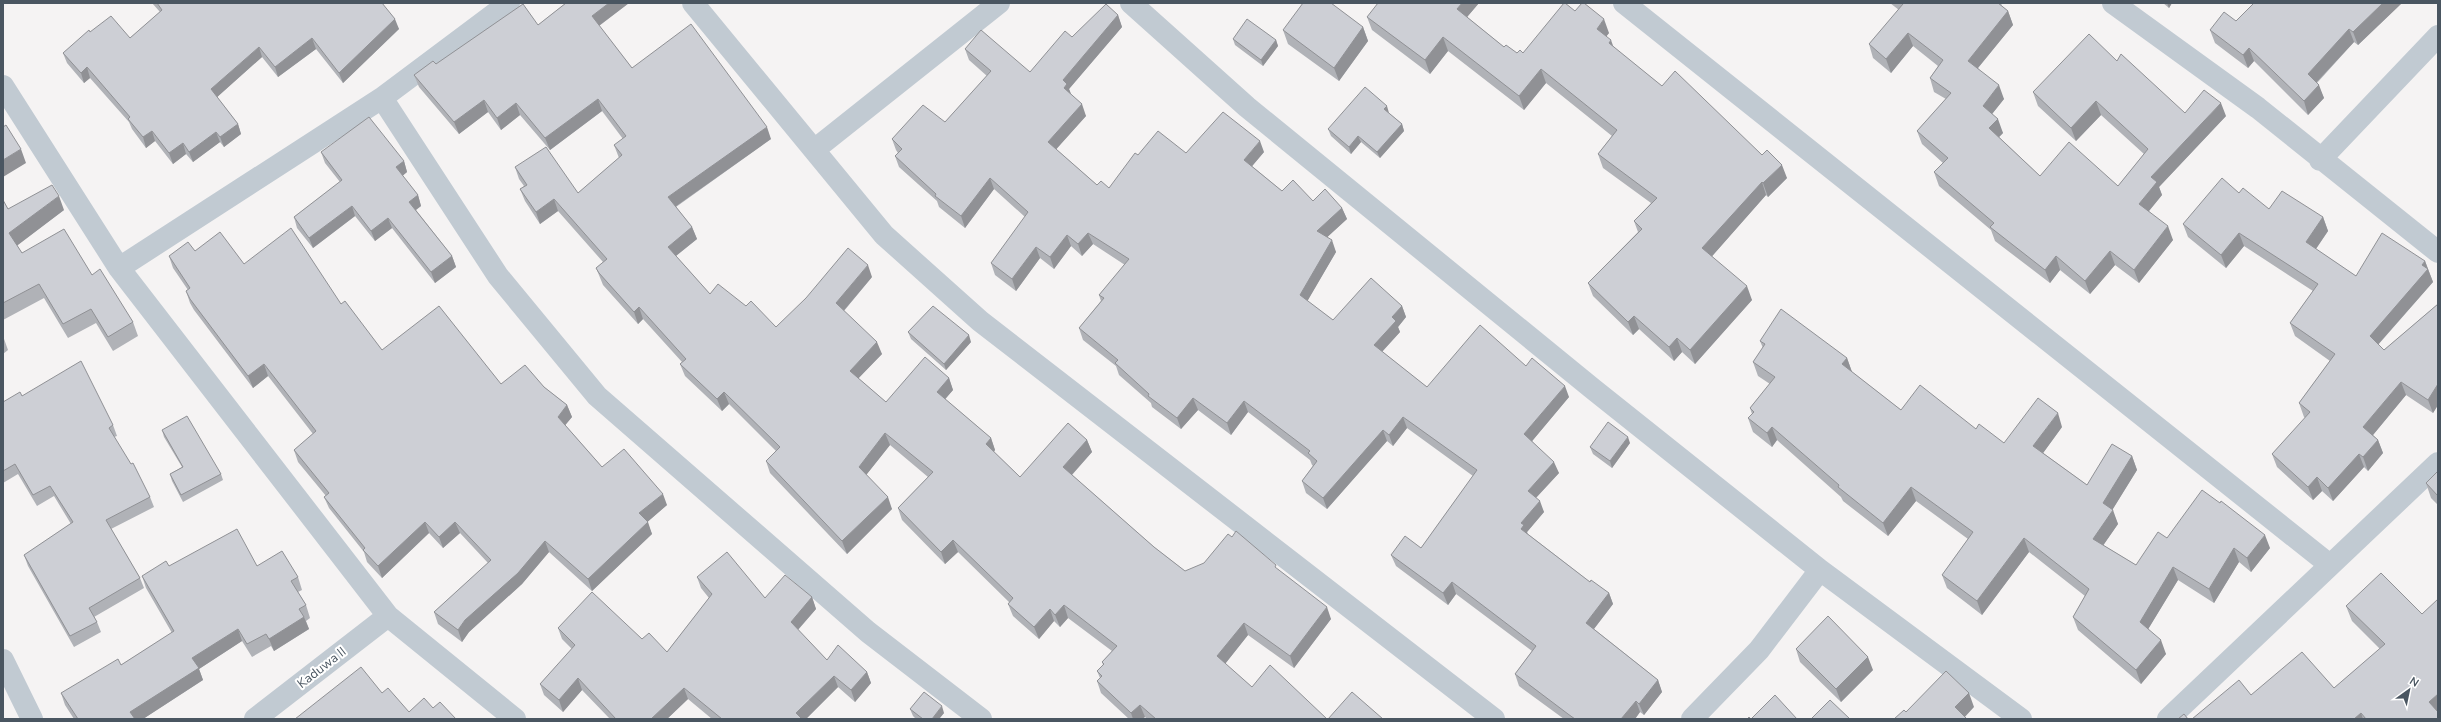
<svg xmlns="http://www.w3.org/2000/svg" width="2441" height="722" font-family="'Nunito Sans',sans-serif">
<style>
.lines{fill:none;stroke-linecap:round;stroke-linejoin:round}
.minor{stroke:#c1cad2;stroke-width:22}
.wall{fill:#b0b2b7}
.shaded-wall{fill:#909195}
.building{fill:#cdcfd5;stroke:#909195}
.labels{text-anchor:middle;stroke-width:4;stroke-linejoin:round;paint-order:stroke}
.street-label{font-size:13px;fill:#4a5661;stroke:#fff}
</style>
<rect width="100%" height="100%" fill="#f5f3f3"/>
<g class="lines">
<path class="minor" d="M693,3L884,235L980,321L1494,719
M1131,3L1247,107L1593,389L1820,570L2021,719
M1624,3L2330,565
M2113,3L2258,108L2438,252
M3,86L119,268L388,616L515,719
M382,98L498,276L597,396L868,632L981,719
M814,150L999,3
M2320,160L2438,36
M119,268L382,98L509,3
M3,660L32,719
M255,719L388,616
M1692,719L1759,650L1820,570
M2168,719L2438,463"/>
</g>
<path class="wall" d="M152,3H382L399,29L343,83L316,49L278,77L262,57L217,97L238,124L241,134L224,147L220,142L193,162L186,154L173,164L155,141L146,148L132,129L129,122L90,78L84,83L67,63L63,53L90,32L130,38L160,12Z
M566,3H629L599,26L632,68L771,139L676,207L692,227L697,239L676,256L710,294L746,306L776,327L872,277L844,311L882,354L858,378L886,402L949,378L953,390L945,399L991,438L995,450L994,452L1020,477L1087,440L1092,452L1072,475L1154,547L1185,571L1278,569L1331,619L1294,668L1248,635L1225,664L1252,687L1327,719H1147L1145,717L1142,719H1129L1101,693L1097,681L1100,678L1097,671L1103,665L1102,662L1112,651L1068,618L1060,627L1054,621L1039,639L1013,616L1008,604L1010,603L958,552L945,564L902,520L898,508L928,477L890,445L866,475L892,509L847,554L770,473L766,461L776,451L729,404L722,411L685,376L680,364L682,362L643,319L638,324L603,285L601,280L596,268L603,262L558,211L540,224L525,201L520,189L524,186L519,179L515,167L578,193L619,158L614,145L623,139L602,111L550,150L520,115L501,130L488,112L459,134L419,87L414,75L436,64L538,25Z
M1479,3L1467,17L1504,47L1517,53H1523L1575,11L1609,33L1606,36L1614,48L1662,86L1762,155L1787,178L1768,197L1766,195L1712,256L1752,300L1695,364L1682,352L1674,361L1639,329L1633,335L1593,296L1588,283L1638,232L1634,221L1651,203L1603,168L1598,154L1612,136L1546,83L1524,110L1448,51L1430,74L1372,30L1367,17Z
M1890,3H2003L2001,5L2008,11L2013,25L1978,68L2004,99L1992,114L2003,133L1999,137L2040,176L2118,186L2144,154L2101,115L2076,141L2038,106L2033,92L2117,61L2185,113L2226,116L2159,187L2162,195L2149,211L2173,240L2139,283L2115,265L2090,294L2060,270L2050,283L1995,241L1991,230L1939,186L1934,172L1943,163L1922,144L1917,131L1946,99L1934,92L1930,78L1938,66L1913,46L1891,73L1873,58L1869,44L1899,10Z
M2163,3H2172L2169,8Z
M2402,3L2358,45L2354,42L2317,83L2324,98L2308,115L2254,61L2248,68L2215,43L2210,30L2236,21Z
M1118,15L1122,27L1069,89L1071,95L1086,116L1056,149L1097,185L1109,188L1138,155L1264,152L1252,166L1282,191L1313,201L1342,208L1347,219L1327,237L1336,252L1307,301L1333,320L1402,306L1406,317L1398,327L1400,332L1382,352L1427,387L1526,366L1569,397L1532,441L1559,473L1536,498L1544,512L1527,532L1528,534L1590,582L1609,593L1613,604L1594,629L1658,680L1662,692L1644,715L1640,712L1635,719H1564L1519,686L1515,674L1532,651L1456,594L1448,605L1396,566L1391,555L1421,548L1473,476L1407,428L1393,446L1387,441L1327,509L1306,493L1302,481L1313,466L1312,465L1310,460L1248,412L1231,435L1198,410L1181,429L1152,407L1151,403L1119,375L1116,366L1083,340L1079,328L1101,301L1099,295L1125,265L1093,244L1082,256L1071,246L1054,269L1040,258L1016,291L995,275L991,263L1025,217L994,189L965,228L939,207L937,201L899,167L895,156L898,153L896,150L892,139L945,122L987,76L969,60L965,49L1030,72L1072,37Z
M1363,27L1368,41L1339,81L1288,44L1283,30Z
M1233,39L1276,40L1278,46L1263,66L1235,45Z
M1389,113L1402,124L1404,131L1380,158L1361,142L1351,154L1331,136L1328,129Z
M321,152L404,161L407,172L402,176L418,195L421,206L416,210L452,256L456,267L435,283L392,228L375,241L355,216L313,248L297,228L294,217L340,182L325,163Z
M2239,193L2269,209L2323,217L2328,231L2316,249L2356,276L2425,261L2433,282L2378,345L2384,350L2438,304V405L2433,413L2406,395L2373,435L2378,440L2383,453L2368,471L2364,467L2333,501L2322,491L2313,500L2277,467L2272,454L2305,418L2304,417L2299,403L2330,361L2295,336L2290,323L2313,291L2244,246L2226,268L2188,237L2183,224Z
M3,200L8,209L64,210L17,245L22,253L92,275L133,322L138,336L113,351L96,323L68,338L44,298L3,320Z
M195,251L244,264L341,304L382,350L501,384L544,387L567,405L572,417L565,425L602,467L667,505L647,522L652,534L592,591L549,552L522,584L469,632L462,642L438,624L434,612L488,563L460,533L443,548L429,533L382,578L367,562L364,552L329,508L324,497L326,496L298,462L294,450L313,434L268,376L253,388L194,310L190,303L186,291L188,290L173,268L169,256Z
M908,332L971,342L946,370L911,339Z
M3,336L8,350L3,354Z
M1760,341L1847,358L1852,372L1901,410L1976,429L2004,443L2062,427L2043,453L2087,485L2132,456L2137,470L2112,510L2118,524L2103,545L2136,565L2167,538L2270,548L2251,572L2239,562L2214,603L2178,580L2148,629L2166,654L2141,684L2078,630L2073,617L2085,596L2029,552L1982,615L1947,588L1942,575L1968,539L1916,501L1888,536L1843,501L1841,497L1777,440L1772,447L1753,432L1748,418L1752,414L1750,408L1770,384L1758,376L1753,362L1763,348Z
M22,396L113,425L117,436L114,437L150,497L154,507L111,529L140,578L144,588L94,617L97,622L101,632L74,647L28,566L24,555L71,524L54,496L37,506L18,474L3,483V402Z
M162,430L221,474L223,480L183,502L172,481L170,474L182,467L164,437Z
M1630,443L1612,468L1593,454L1590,447Z
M2438,471V505L2431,498L2426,483Z
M169,566H257L298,577L302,590L298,592L306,605L310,618L306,621L309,629L274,651L271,646L252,657L242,641L199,669L203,680L143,719H74L65,705L61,693L121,665L172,633L146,588L142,576Z
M697,577L765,598L812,597L816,609L798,630L827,660L867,672L871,683L855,702L838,687L806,719H712L688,699L667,719H610L582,690L563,712L544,695L540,684L572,649L562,639L558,628L642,639L667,652L709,598L701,588Z
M2346,606L2422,614L2438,719H2192L2251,695L2334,688L2380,649L2352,621Z
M1796,649L1873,670L1841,702L1800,662Z
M910,709L944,713L939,719H916L913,716Z"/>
<path class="shaded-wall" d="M609,3H629L596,28L592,16Z
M1462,3H1479L1462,23L1457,9Z
M2167,3H2172L2169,8Z
M2383,3H2402L2358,45L2353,32Z
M2008,11L2013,25L1973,74L1968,61Z
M1118,15L1122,27L1069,89L1072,96L1064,88L1063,80Z
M395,19L399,29L343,83L339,73Z
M1604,19L1609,33L1602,42L1597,29Z
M1363,27L1368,41L1339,81L1334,68Z
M2349,29L2354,42L2312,87L2308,74Z
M1908,33L1913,46L1891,73L1886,59Z
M1443,37L1448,51L1430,74L1425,60Z
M312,38L316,49L278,77L275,67Z
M1276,40L1278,46L1263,66L1261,60Z
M1611,40L1616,54L1609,43Z
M259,47L262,57L215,99L211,89Z
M2249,48L2254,61L2248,68L2243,55Z
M87,67L90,78L84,83L81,73Z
M1541,69L1546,83L1524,110L1519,96Z
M1999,85L2004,99L1988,119L1983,106Z
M2319,85L2324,98L2308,115L2304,101Z
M598,99L602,111L550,150L545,138Z
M484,100L488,112L459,134L454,122Z
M2096,101L2101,115L2076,141L2071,128Z
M516,103L520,115L501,130L497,118Z
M2221,103L2226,116L2159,187L2162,195L2144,217L2139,204L2151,177Z
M1082,104L1086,116L1052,154L1048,142Z
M1387,106L1389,113L1386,116L1384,109Z
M1998,119L2003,133L1994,142L1989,128Z
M238,124L241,134L224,147L220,137Z
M1402,124L1404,131L1380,158L1377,152Z
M767,127L771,139L672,209L668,197Z
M152,131L155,141L146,148L143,137Z
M216,132L220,142L193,162L189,152Z
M1358,136L1361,142L1351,154L1349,147Z
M1260,141L1264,152L1248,171L1244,160Z
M183,143L186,154L173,164L169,153Z
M21,149L26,163L3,177V160Z
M404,161L407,172L400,178L396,167Z
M1782,165L1787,178L1768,197L1763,183Z
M990,178L994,189L965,228L961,216Z
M1762,182L1766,195L1707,262L1702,248Z
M418,195L421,206L413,212L409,202Z
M59,196L64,210L14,248L9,233Z
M554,199L558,211L540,224L536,212Z
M352,206L355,216L313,248L309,238Z
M1342,208L1347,219L1322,242L1317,231Z
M2323,217L2328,231L2311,256L2306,242Z
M388,218L392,228L375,241L371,231Z
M2168,226L2173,240L2139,283L2134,270Z
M692,227L697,239L672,259L668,247Z
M1088,233L1093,244L1082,256L1078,244Z
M2239,233L2244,246L2226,268L2221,255Z
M1067,235L1071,246L1054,269L1050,257Z
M1332,240L1336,252L1304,307L1300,295Z
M1036,247L1040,258L1016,291L1012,279Z
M2110,251L2115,265L2090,294L2085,281Z
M452,256L456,267L435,283L431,272Z
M2056,256L2060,270L2050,283L2045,270Z
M2425,261L2428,269L2433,282L2374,349L2370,336Z
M868,265L872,277L840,315L836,303Z
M1747,286L1752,300L1695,364L1690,350Z
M1402,306L1406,317L1398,327L1400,332L1378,356L1374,345L1392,317Z
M639,307L643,319L638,324L634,312Z
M1634,316L1639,329L1633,335L1628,322Z
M969,335L971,342L946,370L944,364Z
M1677,338L1682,352L1674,361L1669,347Z
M877,342L882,354L854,383L850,371Z
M1847,358L1852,372L1847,378L1842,364Z
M264,364L268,376L253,388L248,376Z
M949,378L953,390L941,404L937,392Z
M2401,382L2406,395L2368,441L2363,427Z
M2438,384V405L2433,413L2428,400Z
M1565,386L1569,397L1528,446L1524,434Z
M724,392L729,404L722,411L717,399Z
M1193,398L1198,410L1181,429L1177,418Z
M1244,401L1248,412L1231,435L1227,423Z
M567,405L572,417L562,429L558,417Z
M2058,413L2062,427L2038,460L2033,446Z
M1403,417L1407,428L1393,446L1389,435Z
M1772,427L1777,440L1772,447L1767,433Z
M1383,430L1387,441L1327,509L1323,498Z
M885,433L890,445L863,479L859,467Z
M1628,437L1630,443L1612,468L1610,461Z
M991,438L995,450L990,456L986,444Z
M1087,440L1092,452L1068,479L1063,467Z
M2378,440L2383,453L2368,471L2363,457Z
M2359,454L2364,467L2333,501L2328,488Z
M2132,456L2137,470L2108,517L2103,503Z
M1554,462L1559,473L1532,502L1528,491Z
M2317,477L2322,491L2313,500L2308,487Z
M1911,487L1916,501L1888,536L1883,523Z
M663,494L667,505L644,525L639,513Z
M888,497L892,509L847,554L842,541Z
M1540,501L1544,512L1527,532L1528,537L1521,529V523Z
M2113,510L2118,524L2098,553L2093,539Z
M425,522L429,533L382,578L378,566Z
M455,522L460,533L443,548L439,537Z
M648,522L652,534L592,591L588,579Z
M2265,535L2270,548L2251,572L2247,558Z
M2024,538L2029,552L1982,615L1977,601Z
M953,540L958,552L945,564L941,552Z
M545,541L549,552L522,584L469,632L462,642L458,630L465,620Z
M2234,548L2239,562L2214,603L2209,589Z
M2173,567L2178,580L2144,636L2140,622Z
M1452,582L1456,594L1448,605L1443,593Z
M1609,593L1613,604L1590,634L1586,623Z
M812,597L816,609L795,633L791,622Z
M1064,605L1068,618L1060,627L1055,615Z
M1327,607L1331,619L1294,668L1290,656Z
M1050,609L1054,621L1039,639L1034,627Z
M304,617L309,629L274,651L269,639Z
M1244,623L1248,635L1221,669L1217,656Z
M238,629L242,641L199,669L203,680L143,719H133L130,712L192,658Z
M2161,640L2166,654L2141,684L2136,670Z
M1868,657L1873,670L1841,702L1836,689Z
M867,672L871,683L855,702L851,690Z
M834,676L838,687L806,719H799L796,713Z
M578,678L582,690L563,712L559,700Z
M1658,680L1662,692L1644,715L1639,704Z
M684,688L688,699L667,719H651Z
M1969,693L1974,707L1963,719L1955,707Z
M2438,694V714L2429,702Z
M1636,701L1640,712L1635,719H1621Z
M1140,705L1145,717L1142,719H1133L1131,713Z
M942,706L944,713L939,719H932Z
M2361,713L2363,719H2354Z"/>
<path class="building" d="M157,3H382L395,19L339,73L312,38L275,67L259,47L211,89L238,124L220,137L216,132L189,152L183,143L169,153L152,131L143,137L128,119L130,117L87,67L81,73L63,53L89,30L90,32L111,16L130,38L162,10Z
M566,3H609L592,16L632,68L691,24L767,127L668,197L692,227L668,247L710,294L718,284L746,306L751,301L776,327L806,298L848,248L868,265L836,303L877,342L850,371L886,402L925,357L949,378L937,392L991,438L986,444L1020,477L1068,423L1087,440L1063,467L1154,547L1185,571L1204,563L1228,534L1232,537L1236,531L1276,565L1275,567L1327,607L1290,656L1244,623L1217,656L1252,687L1270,665L1327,719H1156L1140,705L1131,713L1097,681L1102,676L1097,671L1104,664L1102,662L1117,646L1064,605L1055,615L1050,609L1034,627L1008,604L1013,598L953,540L941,552L898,508L933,472L885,433L859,467L888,497L842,541L766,461L780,447L724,392L717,399L680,364L686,359L639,307L634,312L599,273L596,268L607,259L554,199L536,212L520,189L527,185L515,167L546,147L578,193L622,155L614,145L626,136L598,99L545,138L516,103L497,118L484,100L454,122L414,75L433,61L436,64L523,4L538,25Z
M1303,3H1331L1363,27L1334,68L1283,30Z
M1378,3H1462L1457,9L1504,47L1506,45L1517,53L1520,50L1523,53L1564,3H1565L1575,11L1582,3H1584L1604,19L1597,29L1611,40L1609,43L1662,86L1675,71L1762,155L1767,150L1782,165L1763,183L1762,182L1702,248L1747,286L1690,350L1677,338L1669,347L1634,316L1628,322L1588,283L1642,229L1634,221L1657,198L1598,154L1617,130L1541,69L1519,96L1443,37L1425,60L1367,17Z
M1902,3H1998L2008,11L1968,61L1999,85L1983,106L1998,119L1989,128L2040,176L2069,142L2118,186L2148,149L2096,101L2071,128L2033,92L2089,34L2117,61L2121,54L2185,113L2204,90L2221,103L2151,177L2157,182L2139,204L2168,226L2134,270L2110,251L2085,281L2056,256L2045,270L1990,227L1994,223L1934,172L1948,158L1917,131L1951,93L1930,78L1943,60L1908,33L1886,59L1869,44L1903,4Z
M2254,3H2383L2353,32L2349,29L2308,74L2319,85L2304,101L2249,48L2243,55L2210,30L2224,12L2236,21Z
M1106,4L1118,15L1063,80L1067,84L1064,88L1082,104L1048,142L1097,185L1101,181L1109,188L1135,153L1138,155L1158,131L1186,153L1223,112L1260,141L1244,160L1282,191L1293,180L1313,201L1325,189L1342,208L1317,231L1332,240L1300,295L1333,320L1371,278L1402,306L1392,317L1396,321L1374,345L1427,387L1480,325L1526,366L1532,358L1565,386L1524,434L1554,462L1528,491L1540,501L1521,523L1524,525L1521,529L1590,582L1591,580L1609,593L1586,623L1658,680L1639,704L1636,701L1621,719H1575L1568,714L1515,674L1536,646L1452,582L1443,593L1391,555L1405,536L1421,548L1477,470L1403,417L1389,435L1383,430L1323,498L1302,481L1317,461L1308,453L1310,451L1244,401L1227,423L1193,398L1177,418L1148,396L1149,394L1115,363L1118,360L1079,328L1104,298L1099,295L1129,259L1088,233L1078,244L1067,235L1050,257L1036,247L1012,279L991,263L1028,212L990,178L961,216L935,196L936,194L895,156L902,149L892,139L923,105L945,122L991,71L965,49L981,30L1030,72L1065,31L1072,37Z
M1247,19L1276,40L1261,60L1233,39Z
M1365,87L1387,106L1384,109L1402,124L1377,152L1358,136L1349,147L1328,129Z
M369,117L404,161L396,167L418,195L409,202L452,256L431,272L388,218L371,231L352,206L309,238L294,217L342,180L321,152Z
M6,125L21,149L3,160V127Z
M2222,178L2239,193L2243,188L2269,209L2282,191L2323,217L2306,242L2356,276L2382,233L2425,261L2422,265L2428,269L2370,336L2384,350L2438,304V384L2428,400L2401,382L2363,427L2378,440L2363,457L2359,454L2328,488L2317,477L2308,487L2272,454L2310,412L2299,403L2335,354L2290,323L2318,284L2239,233L2221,255L2183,224Z
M52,185L59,196L9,233L22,253L64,229L92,275L100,269L133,322L108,337L91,309L63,324L39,284L3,303V200L8,209Z
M291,228L341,304L345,301L382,350L439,306L501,384L525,365L544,387L567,405L558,417L602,467L624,449L663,494L639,513L648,522L588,579L545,541L518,573L465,620L458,630L434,612L491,560L455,522L439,537L425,522L378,566L363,550L365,548L324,497L329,493L294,450L316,431L264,364L248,376L190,299L186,291L190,288L169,256L188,242L195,251L220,232L244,264Z
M933,306L969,335L944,364L908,332Z
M1781,309L1847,358L1842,364L1901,410L1920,385L1976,429L1979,424L2004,443L2038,398L2058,413L2033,446L2087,485L2112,444L2132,456L2103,503L2113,510L2093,539L2136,565L2158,532L2167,538L2202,490L2220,503L2221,501L2265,535L2247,558L2234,548L2209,589L2173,567L2140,622L2161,640L2136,670L2073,617L2089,589L2024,538L1977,601L1942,575L1973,532L1911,487L1883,523L1838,487L1839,485L1772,427L1767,433L1748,418L1754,412L1750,408L1775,377L1753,362L1765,344L1760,341Z
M81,361L113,425L109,428L131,464L133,463L150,497L106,520L140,578L89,608L97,622L70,636L24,555L73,522L50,486L33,495L15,464L3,471V402L20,392L22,396Z
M187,416L221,474L181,495L170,474L183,467L162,430Z
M1608,422L1628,437L1610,461L1590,447Z
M2438,471V496L2426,483Z
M237,529L257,566L282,551L298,577L291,581L306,605L299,609L304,617L269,639L266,634L247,644L238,629L192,658L199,668L130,712L135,719H78L61,693L118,659L121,665L174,631L142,576L166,561L169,566Z
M727,552L765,598L785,575L812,597L791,622L827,660L838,645L867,672L851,690L834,676L796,713L802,719H722L684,688L651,719H616L578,678L559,700L540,684L575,645L558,628L592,592L642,639L649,633L667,652L712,594L697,577Z
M2381,573L2422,614L2438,599V694L2429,702L2438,712V719H2366L2361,713L2354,719H2192L2239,680L2251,695L2302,652L2334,688L2385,644L2346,606Z
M1828,616L1868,657L1836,689L1796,649Z
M361,667L382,693L388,688L409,712L424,698L433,708L440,702L456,719H295Z
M1946,671L1969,693L1955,707L1967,719H1894L1904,710L1906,712Z
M924,692L942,706L932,719H923L910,709Z
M1352,692L1383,719H1328Z
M1775,695L1797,719H1747L1749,717L1751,719Z
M1830,700L1850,719H1811Z
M2184,714L2188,719H2178Z"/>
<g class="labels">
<g class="street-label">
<text transform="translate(321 667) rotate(-38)" y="5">Kaduwa II</text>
</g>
</g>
<rect width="2441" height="722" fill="none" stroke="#4a5661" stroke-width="8"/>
<g transform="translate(2409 690) rotate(33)" stroke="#ffffff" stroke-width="3" paint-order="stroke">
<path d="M0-3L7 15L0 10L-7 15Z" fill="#4a5661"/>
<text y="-6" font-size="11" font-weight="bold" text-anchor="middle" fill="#4a5661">N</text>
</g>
</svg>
